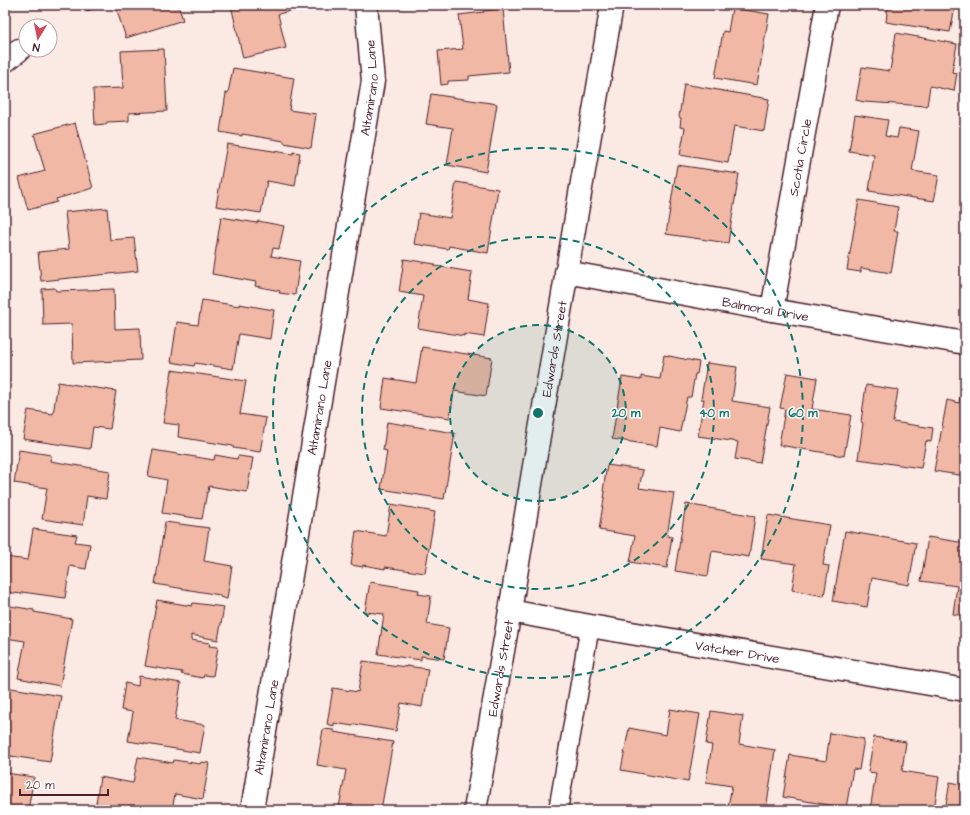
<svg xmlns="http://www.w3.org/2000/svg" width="970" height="815" font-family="'Architects Daughter',sans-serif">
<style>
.building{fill:#f1b9a5;stroke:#4a1f2b}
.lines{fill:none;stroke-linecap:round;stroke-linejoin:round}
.service-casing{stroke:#4a1f2b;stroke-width:21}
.minor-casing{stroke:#4a1f2b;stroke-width:25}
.secondary-casing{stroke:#4a1f2b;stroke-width:25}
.service{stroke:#fff;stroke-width:18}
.minor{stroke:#fff;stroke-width:22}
.secondary{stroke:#fff;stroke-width:22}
.ring{fill:none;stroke:#0f766e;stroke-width:2;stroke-dasharray:7 5}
.labels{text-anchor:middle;stroke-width:3;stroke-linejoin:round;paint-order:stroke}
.street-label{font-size:13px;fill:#4a1f2b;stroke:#fff}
.centre{fill:#0f766e;stroke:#fff;stroke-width:2}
.ring-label{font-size:12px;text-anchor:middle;font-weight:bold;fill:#0f766e;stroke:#fff;stroke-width:3;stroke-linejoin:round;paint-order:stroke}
</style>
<rect width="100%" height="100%" fill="#fbeae4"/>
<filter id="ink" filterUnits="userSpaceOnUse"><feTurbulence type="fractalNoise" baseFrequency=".025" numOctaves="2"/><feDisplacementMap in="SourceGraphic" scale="8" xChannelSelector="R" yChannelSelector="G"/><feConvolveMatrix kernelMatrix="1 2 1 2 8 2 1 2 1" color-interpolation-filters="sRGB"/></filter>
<g filter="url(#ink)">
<path class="building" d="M85,5H105L87,11Z
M115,5H178L183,20L126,38Z
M231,5H308V7L278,14L286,48L243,58Z
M756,5H779V9Z
M888,5H960L959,8L955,7L950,32L886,22Z
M732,8L769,14L757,85L715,78L723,31L728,32Z
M503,9L509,72L469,76V80L448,81V84L441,85L438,51L463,49L459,15L484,12L483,11Z
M896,33L957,44L952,72L957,73L954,91L930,86L927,106L864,102L856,100L862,67L890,71Z
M164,49L167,111L129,113V121L107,122L106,124L95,125L93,89L123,88L121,51Z
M233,68L294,78L289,110L316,114L311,148L284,143V141L242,134V136L220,132L226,93H228Z
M684,84L769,99L764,131L734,126L728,163L680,155L685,128L680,127L681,118L679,117Z
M431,94L497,104L486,172L447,165L453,128L426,124Z
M855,115L888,120L885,136L897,138L899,128L919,131L912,171L939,175L934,201L869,191L874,155L849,151Z
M75,123L93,188L56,199L57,202L28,210L19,178L45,171L34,134Z
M227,144L293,154V152L300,153L295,186L267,181L261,213L216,206Z
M677,165L739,174L728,243L666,234Z
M456,182L498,189L488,253L449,246L448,249L414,244L419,213L450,218Z
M859,200L898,207L894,231H898L891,273L861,268V272L847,270Z
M107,208L110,240L134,238L138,271L41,281L38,252L69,249L65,212Z
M221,217L257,223L258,221L284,226L279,249L273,248L271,256L300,261L295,295L279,293L280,291L255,286L256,282L212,274Z
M404,259L435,264V266L472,272L468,299L489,303L484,337L464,334V336L418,328L423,296L399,292Z
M965,265V292L961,291Z
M55,288L56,291L114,289L115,329L140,328L141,360L73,363L72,324L43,325L42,289Z
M202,300L239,306V304L274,310L270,339L239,334L233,369L195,363L194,366L171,362L177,322L198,325Z
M422,347L492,358L486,396L454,391L450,418L381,408L385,378L416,383Z
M664,355L699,362L697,374H695L691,397H687L680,432L660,428L657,446L612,439L622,377L641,380V376L660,379Z
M707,363L737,367L732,401L770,407L760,463L735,459L738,442L698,436L704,399H701Z
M172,370L246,381L240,414L266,418L260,452L233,448V446L178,437L179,425L163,423Z
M787,373L817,378L812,409L851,415L844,456L779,445L785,409L780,408Z
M58,382L116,391L110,429L93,427L90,449L23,439L28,410L53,414Z
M866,385L898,390L893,422L933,428L931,442L926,441L921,468L858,459L863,423L861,422Z
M960,397L965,398V476L934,471L947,400L959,403Z
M387,422L455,433L444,499L381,489L387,451L383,450Z
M19,450L51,455L50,461L110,471L106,499L87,496L83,525L42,519L47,488L14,483Z
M153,450L214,460L215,455L237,459L238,456L253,458L247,492L209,486L208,492H207L202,519L162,513L167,480L148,476Z
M607,465L643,470L639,488L674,493L667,536L672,537L667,568L630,562L635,536L599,530L605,492L603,491Z
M391,504L435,512L425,573L385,567V569L363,565V567L351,565L356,531L386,536Z
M686,504L755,516L749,557L712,551L708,576L675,571Z
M768,515L830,525L823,565L829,566L824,596L792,590L796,564L761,559Z
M165,522L209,528L204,561L232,566L227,599L220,597V595L155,584Z
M33,529L77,535L75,542L90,544L86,569L70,566L65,598L22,592V594L5,592V557L28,560Z
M845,531L916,543L909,585L872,578L867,607L833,601Z
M928,537L965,543V616L953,614L957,586L921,581Z
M370,582L419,590L418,594L431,596L427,624L449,628L444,659L421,656V660L378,654L384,614L365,612Z
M157,600L192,606L193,603L224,607L218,640L191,635V640L210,643L209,646L218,647L213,676L204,675L203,678L181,674L182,672L145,666Z
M5,605L34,610V612L72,619L60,686L18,678L25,641L5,638Z
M363,661L406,667V666L428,669L422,707L401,703L396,731L354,724L353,726L334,723V726L327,724L333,688L358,692Z
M139,676L181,683L175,720L205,725L200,753L128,741L133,712L121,710L125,683L138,686Z
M5,687L61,696L50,762L11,756V757L5,756Z
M670,709L700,714L688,782L621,770L629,728L666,735Z
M711,711L743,716L739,744L775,750L766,810H755L728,806L732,786L706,782L712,745L706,744Z
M323,729L334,730V732L393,742L381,810H357L339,807L346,770L317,765Z
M830,733L864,739L859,770L853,769L846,808L783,797L790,755L826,761Z
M874,737L906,742L902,771L939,777L934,810H870L876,773L868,772Z
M138,757L173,763L174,760L200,764L201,762L209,763L203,799L175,794L172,810H95L100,777L133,783Z
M5,773L34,777L28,810H5Z
M950,782L965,785V810H945Z"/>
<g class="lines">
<g class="service-casing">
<path id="service" d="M558,810L590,626"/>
</g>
<g class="minor-casing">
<g id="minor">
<path d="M5,61L19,50"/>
<path id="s1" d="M566,272L772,310L965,343"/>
<path id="s2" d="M772,310L827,5"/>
<path id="s3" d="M510,611L590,626L965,690"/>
<path id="s4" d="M252,810L373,81L366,5"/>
</g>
</g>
<g class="secondary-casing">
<g id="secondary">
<path id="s5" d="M475,810L510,611L539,436L612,5"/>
</g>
</g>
<use href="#service" class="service"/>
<use href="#minor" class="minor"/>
<use href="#secondary" class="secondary"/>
</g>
</g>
<circle cx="538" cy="413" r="88" fill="#0f766e" fill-opacity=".12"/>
<g class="ring">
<circle cx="538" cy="413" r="88"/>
<circle cx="538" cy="413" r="176"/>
<circle cx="538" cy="413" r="265"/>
</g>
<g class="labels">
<g class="street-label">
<text dy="5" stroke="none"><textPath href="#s4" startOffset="732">Altamirano Lane</textPath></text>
<text dy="5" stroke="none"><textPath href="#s2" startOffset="155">Scotia Circle</textPath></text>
<text dy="5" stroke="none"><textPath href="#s1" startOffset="203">Balmoral Drive</textPath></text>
<text dy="5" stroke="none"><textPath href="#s5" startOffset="468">Edwards Street</textPath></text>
<text dy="5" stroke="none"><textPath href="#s4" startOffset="408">Altamirano Lane</textPath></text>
<text dy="5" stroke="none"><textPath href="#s3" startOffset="231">Vatcher Drive</textPath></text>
<text dy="5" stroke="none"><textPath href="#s5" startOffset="144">Edwards Street</textPath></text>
<text dy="5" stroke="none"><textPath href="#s4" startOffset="84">Altamirano Lane</textPath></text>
</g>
</g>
<circle cx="538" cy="413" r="6" class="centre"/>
<g class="ring-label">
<text x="626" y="417">20 m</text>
<text x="714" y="417">40 m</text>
<text x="803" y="417">60 m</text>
</g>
<rect width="970" height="815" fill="none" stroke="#fff" stroke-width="20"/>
<rect x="10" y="10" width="950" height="795" fill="none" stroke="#4a1f2b" stroke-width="1.5" filter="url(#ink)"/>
<g transform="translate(38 38) rotate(190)"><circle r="19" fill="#ffffff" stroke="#b7a5aa"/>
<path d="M0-3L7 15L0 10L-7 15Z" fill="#d1495b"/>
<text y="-6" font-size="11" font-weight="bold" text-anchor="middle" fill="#4a1f2b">N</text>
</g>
<path d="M20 789v6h88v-6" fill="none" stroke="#4a1f2b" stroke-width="2"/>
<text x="26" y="789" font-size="12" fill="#4a1f2b" stroke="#ffffff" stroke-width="3" paint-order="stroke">20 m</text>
</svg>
